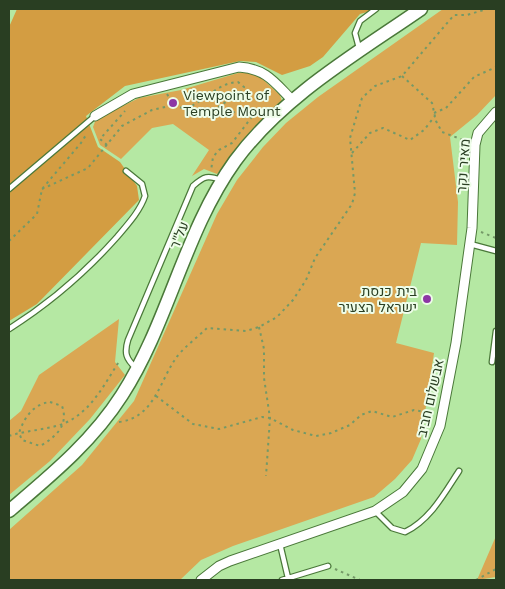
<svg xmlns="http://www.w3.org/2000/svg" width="505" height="589" font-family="'Work Sans',Heebo,sans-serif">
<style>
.green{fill:#daa753}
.forest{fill:#d39d42}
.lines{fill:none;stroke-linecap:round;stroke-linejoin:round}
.lane-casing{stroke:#4a7839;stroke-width:7}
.street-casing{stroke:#4a7839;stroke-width:11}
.secondary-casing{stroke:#4a7839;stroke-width:15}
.path{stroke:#749967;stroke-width:2;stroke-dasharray:2.5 4;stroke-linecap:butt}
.lane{stroke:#fff;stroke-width:4.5}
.street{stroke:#fff;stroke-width:9}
.secondary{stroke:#fff;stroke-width:12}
.poi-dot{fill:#8d37a5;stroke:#eefde9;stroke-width:2}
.labels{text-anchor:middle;stroke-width:4;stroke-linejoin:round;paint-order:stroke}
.poi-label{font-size:14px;fill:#293e22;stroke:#eefde9;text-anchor:start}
.street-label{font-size:14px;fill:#293e22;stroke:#eefde9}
</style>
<rect width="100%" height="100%" fill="#b5e8a3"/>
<path class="green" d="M443,9H496V95L477,115L450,137L458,202L457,245L421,243L396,343L434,353L421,439L412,460L395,479L374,497L233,546L201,560L180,580H9V530L82,465L134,401L217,214L237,180L263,147L286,123L318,97Z
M238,73H256L280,95L282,101L262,120L217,174L204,169L192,176L209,150L173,124L152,128L121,159L100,145L93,127L96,119L139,98L181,90Z
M119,319L115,362L125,375L90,419L50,461L9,495V421L21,411L39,375Z
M496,536V577L477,580Z"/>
<path class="forest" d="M17,9H378L360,14L323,57L310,66L282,75L256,62L240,61L125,86L86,116L98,147L120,162L137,186L139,200L37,304L9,321V27Z"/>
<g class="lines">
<g class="lane-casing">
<path id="lane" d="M359,48L355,33L360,21L376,9
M9,189L95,116
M470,244L496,251
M9,329C50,303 85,273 117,237C128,224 140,211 145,196L142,184L126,171
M492,362L496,331
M136,368C126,359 124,353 128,340L193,186C204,176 208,175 221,180
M375,511L392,528L405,532C430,520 444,494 459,471
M280,544L288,578
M282,580L328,566"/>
</g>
<g class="street-casing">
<path id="street" d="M95,116L133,94L239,67C267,69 275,83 293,101
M201,580L219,566L230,561L375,511L403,492L422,469L440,426L456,343L472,228L475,145L478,133L496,112"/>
</g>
<g class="secondary-casing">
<path id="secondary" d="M9,511C50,476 92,442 122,395C169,322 184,232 235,161C283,96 356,54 421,9"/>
</g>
<path class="path" d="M402,76L432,103L436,121L442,132L466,141
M167,94L174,105L185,109C205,101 217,83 238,82L244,87L242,91L211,112V118L242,110L253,112L251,118L232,143L219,150L213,157L211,171
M434,113L446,108L474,77L496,67
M107,145L100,139L125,111
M352,153L370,133L383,128L410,140L424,130L435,116
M42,189L88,168L122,126L152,110L174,105
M481,232L496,238
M9,241L37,214L42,189L81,143L86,135
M259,327L264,349V378L270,418L266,476
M156,396L193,424L219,429L262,417L270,418L293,430L316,436L331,433L350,425L361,415L372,411L392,417L414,410L431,413
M50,402L62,406C69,425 56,437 40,446L22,440L19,433C24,418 33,404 50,402Z
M119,422C153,418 159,384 174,361C181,349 197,338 207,328L246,331L259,327L277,317L293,300L306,280L315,258L352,204L355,193L350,138L362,98L375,86L402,76L454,15H467L487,9
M9,436C27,430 48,430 65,423C92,411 105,383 120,360
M335,569L360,580
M476,580L496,569"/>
<use href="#lane" class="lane"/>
<use href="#street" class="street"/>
<use href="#secondary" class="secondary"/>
</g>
<g class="poi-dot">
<circle cx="173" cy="103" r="5"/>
<circle cx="427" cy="299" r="5"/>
</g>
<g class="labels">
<g class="poi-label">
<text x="183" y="100">Viewpoint of<tspan x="183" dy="16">Temple Mount</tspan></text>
<text x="417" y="296" text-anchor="end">בית כנסת<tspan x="417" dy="16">ישראל הצעיר</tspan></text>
</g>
<g class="street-label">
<text transform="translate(463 166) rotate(-86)" y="5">מאיר נקר</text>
<text transform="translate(179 235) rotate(-67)" y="5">על"ר</text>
<text transform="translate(430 398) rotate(-77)" y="5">אבשלום חביב</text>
</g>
</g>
<rect width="505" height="589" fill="none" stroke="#293e22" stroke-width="20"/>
</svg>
